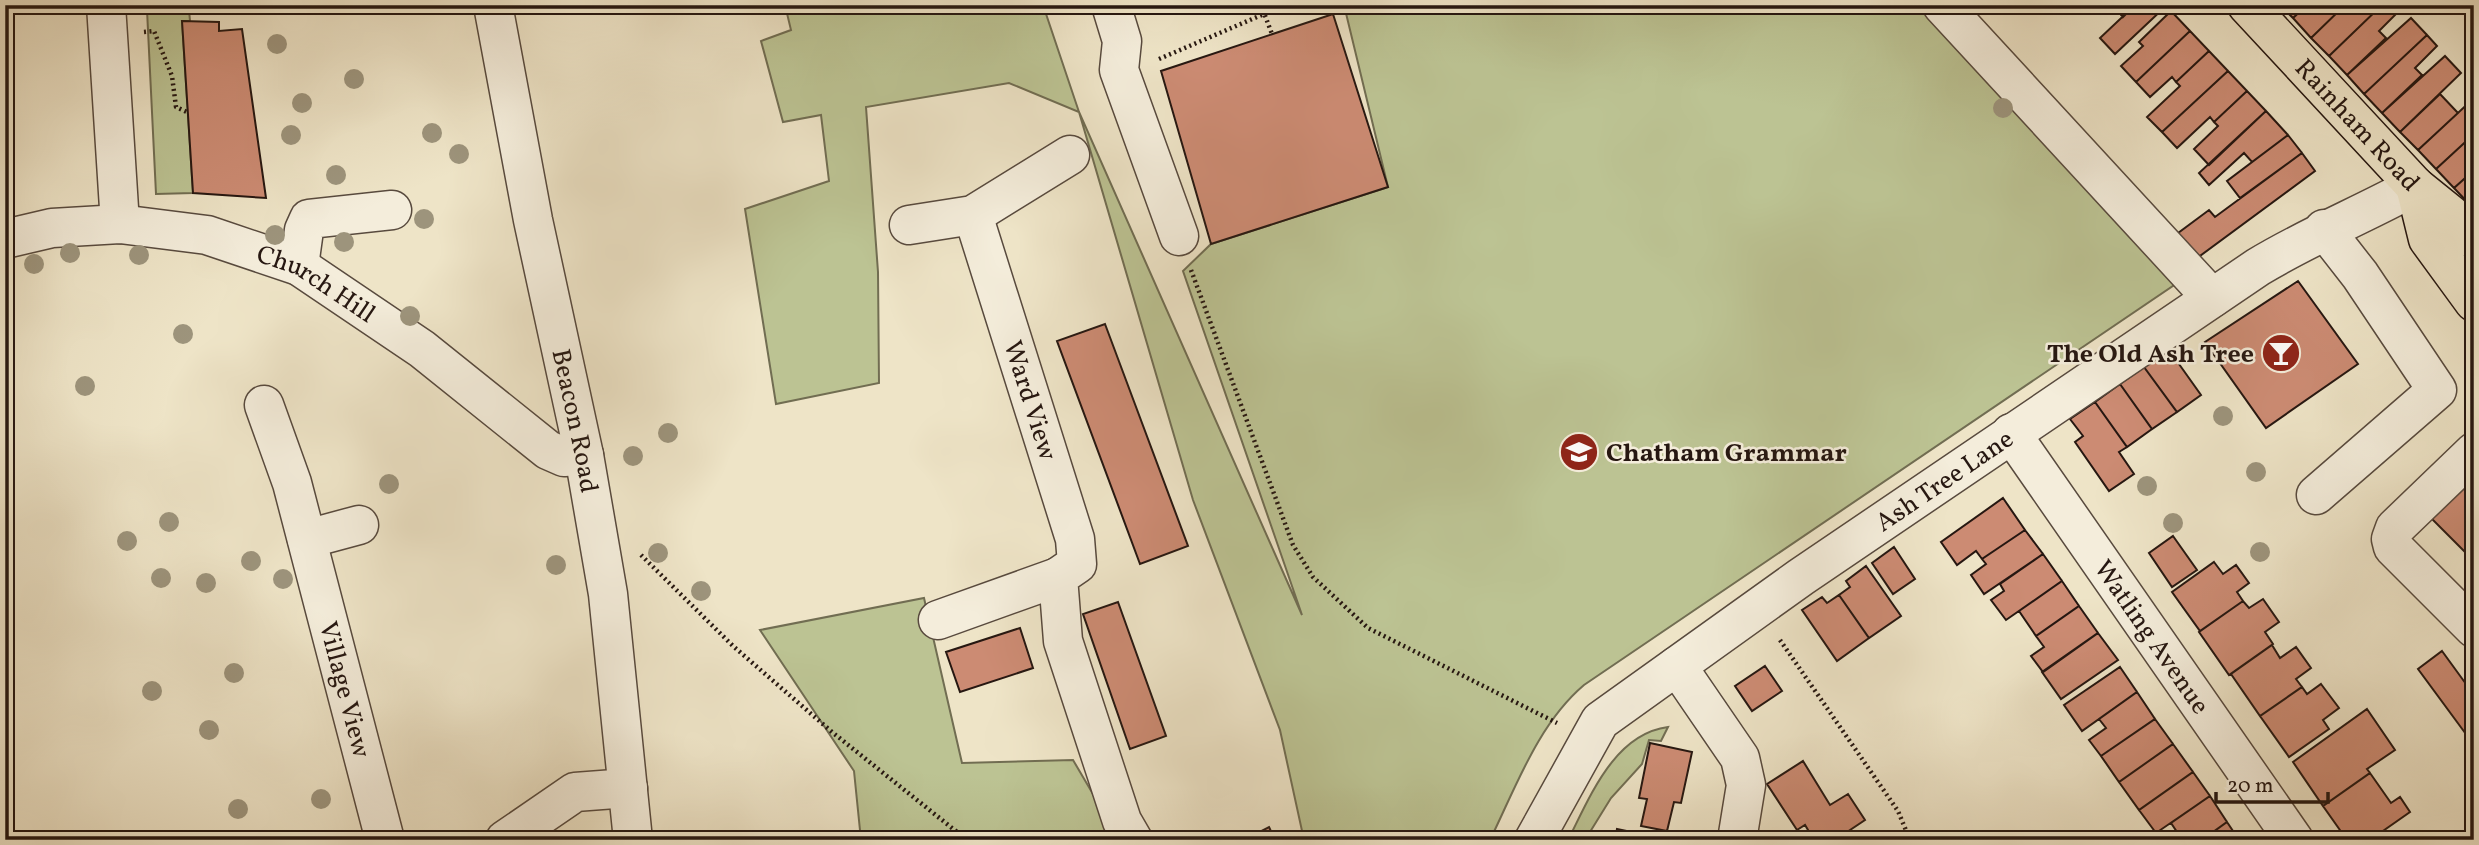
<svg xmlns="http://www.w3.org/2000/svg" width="2479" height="845" font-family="Vollkorn,serif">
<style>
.green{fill:#bcc393;stroke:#716d52;stroke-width:2}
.building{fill:#cc8b73;stroke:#261711;stroke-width:2}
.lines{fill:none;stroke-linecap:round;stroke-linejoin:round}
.minor-casing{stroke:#584a3e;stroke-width:41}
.major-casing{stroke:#261711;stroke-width:41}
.path{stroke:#261711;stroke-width:4.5;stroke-dasharray:2 3.5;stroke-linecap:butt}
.minor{stroke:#f4eddb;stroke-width:38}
.major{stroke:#eee4c7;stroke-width:38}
.tree{fill:#9d947c}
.labels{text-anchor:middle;stroke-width:5;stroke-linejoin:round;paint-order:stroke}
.street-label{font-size:26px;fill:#261711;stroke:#f4eddb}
.poi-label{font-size:26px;font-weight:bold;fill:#261711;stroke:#f4eddb;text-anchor:end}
</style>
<rect width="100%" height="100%" fill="#eee4c7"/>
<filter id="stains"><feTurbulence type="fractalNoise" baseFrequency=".00286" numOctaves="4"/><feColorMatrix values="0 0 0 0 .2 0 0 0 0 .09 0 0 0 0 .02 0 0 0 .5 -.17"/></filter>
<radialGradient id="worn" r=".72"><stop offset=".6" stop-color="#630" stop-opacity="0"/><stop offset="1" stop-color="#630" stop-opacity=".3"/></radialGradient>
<path class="green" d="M785,5H1043L1079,112L1302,615L1183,271L1211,244L1388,187L1344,5H1939L2186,277L1584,685C1538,724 1516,787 1490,840H1304L1280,730L1193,500L1079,112L1009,83L866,107L878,272L879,383L776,404L745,209L829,181L821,115L783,122L761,41L791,30Z
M147,10H189L190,21H182L193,193L156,194Z
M924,598L962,763L1073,760L1120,840H861L854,771L760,630Z
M1668,727L1661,741L1649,740L1642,764L1611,798L1585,840H1568C1590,797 1614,734 1668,727Z"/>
<path class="building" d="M1153,5H1178L1155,12Z
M2112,5H2135L2123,17Z
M2135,5H2167L2115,54L2100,38Z
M2280,5H2307L2293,18Z
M2307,5H2345L2311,38L2293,18Z
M2345,5H2382L2329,56L2311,38Z
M2382,5L2402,8L2379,31L2386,38L2347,75L2329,56Z
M2171,11L2190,31L2136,82L2121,66L2143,46L2139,42Z
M1333,14L1388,187L1211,244L1161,71Z
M2411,18L2427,35L2364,94L2347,75Z
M182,21L219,22V31L242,29L266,198L193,193Z
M2190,31L2209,51L2176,82L2172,77L2150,97L2136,82Z
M2427,35L2437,46L2415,68L2422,75L2382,113L2364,94Z
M2209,51L2228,71L2162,132L2147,117L2180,86L2176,82Z
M2445,56L2461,73L2400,132L2382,113Z
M2228,71L2247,91L2214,122L2210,117L2177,148L2162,132Z
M2247,91L2266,111L2209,165L2194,149L2218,126L2214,122Z
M2440,94L2458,113L2418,150L2400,132Z
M2474,98V134L2436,169L2418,150Z
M2266,111L2288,135L2252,162L2244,153L2209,185L2199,173Z
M2474,134V170L2454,188L2436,169Z
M2288,135L2302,153L2240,198L2227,181Z
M2302,153L2315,171L2185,267L2166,242L2209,210L2215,217Z
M2474,170V205L2472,207L2454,188Z
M2298,281L2358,364L2266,428L2205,342Z
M1105,324L1188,546L1140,564L1057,341Z
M2169,350L2201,395L2177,412L2144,367Z
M2144,367L2177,412L2152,429L2120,384Z
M2120,384L2152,429L2127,447L2095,402Z
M2095,402L2127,447L2119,452L2134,474L2109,491L2075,442L2083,436L2070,419Z
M2474,460V561L2429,516Z
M2003,498L2025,530L1982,559L1976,551L1957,565L1941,542Z
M2025,530L2043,554L1984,594L1971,575L1986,564L1982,559Z
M2173,536L2197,570L2172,587L2149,553Z
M1894,547L1915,579L1893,594L1872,563Z
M2043,554L2062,581L2006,620L1991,600L2004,591L2000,584Z
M2214,562L2223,574L2236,565L2249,583L2237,592L2243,601L2200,631L2172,592Z
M1866,566L1901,616L1869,638L1839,595L1850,587L1846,581Z
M2062,581L2079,606L2036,636L2019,611Z
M1839,595L1869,638L1837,661L1802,610L1822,597L1827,603Z
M2263,599L2279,622L2265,632L2273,644L2229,675L2199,632L2243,601L2249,608Z
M1118,602L1166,736L1130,749L1083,614Z
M2079,606L2098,633L2043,672L2031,656L2044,647L2036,636Z
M1020,628L1033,668L960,692L946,652Z
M2098,633L2118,660L2061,699L2042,672Z
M2272,645L2280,658L2296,647L2311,668L2296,679L2302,687L2260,716L2231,674Z
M2442,651L2474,695V745L2418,669Z
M1765,666L1782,691L1752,711L1735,686Z
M2120,667L2137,692L2082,731L2064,705Z
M2321,684L2339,708L2323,720L2329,729L2289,757L2260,716L2302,687L2307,694Z
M2137,692L2155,719L2101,756L2089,740L2106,728L2099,719Z
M2367,709L2395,750L2367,769L2370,773L2323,806L2293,762Z
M2155,719L2173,744L2119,782L2101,756Z
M1650,743L1692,752L1681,803L1674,802L1667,831L1641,826L1647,799L1639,798Z
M2173,744L2193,772L2139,810L2119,782Z
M1803,761L1830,805L1848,794L1865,820L1835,840H1814L1805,825L1797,830L1767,784Z
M2193,772L2210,796L2156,833L2139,810Z
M2370,773L2391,803L2400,797L2410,812L2370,840H2347L2323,806Z
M2210,796L2227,822L2202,840H2165L2177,832L2171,823Z
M2227,822L2239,840H2202Z
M1269,827L1275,840H1244Z
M1617,829L1670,840H1615Z"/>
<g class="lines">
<g class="minor-casing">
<g id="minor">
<path d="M106,5L120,224"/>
<path id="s1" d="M493,5L533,220L584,455L608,594L633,840"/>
<path d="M1111,5L1122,41L1119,70L1179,236"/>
<path d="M1942,5L2212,298"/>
<path id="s2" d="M973,215L1075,539L1077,564L1058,577L1063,641L1122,821L1133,840"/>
<path d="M909,225L973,215L1070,155"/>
<path id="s3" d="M5,239L52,228L120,224L207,235L299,266L422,349L548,450L564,457L584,455"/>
<path d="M299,266L304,230L309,219L392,210"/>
<path id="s4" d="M264,405L292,483L385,840"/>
<path id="s5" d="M2011,433L2294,840"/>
<path d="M2474,452L2395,528L2391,539L2393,547L2474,628"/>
<path d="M2316,495L2437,390L2360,275L2324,229"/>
<path d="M307,539L359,525"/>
<path d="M938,620L1058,577"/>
<path d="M1677,666L1740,758L1746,785L1737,840"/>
<path d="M505,840L575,792L628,788"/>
<path id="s6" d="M1534,840L1600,721L1801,577L2258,267C2309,236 2362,215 2415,186"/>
</g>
</g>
<g class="major-casing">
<g id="major">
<path id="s7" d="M2247,5L2415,186L2451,215L2474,240"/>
<path d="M2415,186L2428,239L2474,302"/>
</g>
</g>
<path class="path" d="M1261,5L1272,34
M144,32L154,31L172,76L176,107L189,113
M1159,59L1264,14
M1191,270L1293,545L1313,577L1368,628L1557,723
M641,555L733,646L832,732L967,840
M1780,640L1898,811L1910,840"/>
<use href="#minor" class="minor"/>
<use href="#major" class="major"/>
</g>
<g class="tree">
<circle cx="277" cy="44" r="10"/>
<circle cx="354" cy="79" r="10"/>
<circle cx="302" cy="103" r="10"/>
<circle cx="2003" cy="108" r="10"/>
<circle cx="432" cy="133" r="10"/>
<circle cx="291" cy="135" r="10"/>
<circle cx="459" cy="154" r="10"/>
<circle cx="336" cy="175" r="10"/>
<circle cx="424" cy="219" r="10"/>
<circle cx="275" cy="235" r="10"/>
<circle cx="344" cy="242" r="10"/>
<circle cx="70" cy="253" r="10"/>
<circle cx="139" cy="255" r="10"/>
<circle cx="34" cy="264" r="10"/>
<circle cx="410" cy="316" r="10"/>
<circle cx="183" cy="334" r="10"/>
<circle cx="85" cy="386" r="10"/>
<circle cx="2223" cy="416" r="10"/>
<circle cx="668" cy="433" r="10"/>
<circle cx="633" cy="456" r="10"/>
<circle cx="2256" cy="472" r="10"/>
<circle cx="389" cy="484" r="10"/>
<circle cx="2147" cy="486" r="10"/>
<circle cx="169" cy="522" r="10"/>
<circle cx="2173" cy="523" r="10"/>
<circle cx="127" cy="541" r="10"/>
<circle cx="2260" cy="552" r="10"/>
<circle cx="658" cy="553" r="10"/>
<circle cx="251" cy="561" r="10"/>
<circle cx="556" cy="565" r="10"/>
<circle cx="161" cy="578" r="10"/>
<circle cx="283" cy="579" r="10"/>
<circle cx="206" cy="583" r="10"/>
<circle cx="701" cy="591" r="10"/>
<circle cx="234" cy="673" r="10"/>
<circle cx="152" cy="691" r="10"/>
<circle cx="209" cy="730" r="10"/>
<circle cx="321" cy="799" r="10"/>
<circle cx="238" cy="809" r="10"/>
</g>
<defs>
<g id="bar-disc" transform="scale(2.0125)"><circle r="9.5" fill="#8f2418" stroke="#f4eddb"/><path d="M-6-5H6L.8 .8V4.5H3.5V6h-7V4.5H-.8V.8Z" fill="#fff"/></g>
<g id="school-disc" transform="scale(2.0125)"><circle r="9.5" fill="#8f2418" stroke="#f4eddb"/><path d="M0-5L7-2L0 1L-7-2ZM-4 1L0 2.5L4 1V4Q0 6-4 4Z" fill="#fff"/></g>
</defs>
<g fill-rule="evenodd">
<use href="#bar-disc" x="2281" y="353"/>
<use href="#school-disc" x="1579" y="452"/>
</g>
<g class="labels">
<g class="street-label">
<text dy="9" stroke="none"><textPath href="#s7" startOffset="163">Rainham Road</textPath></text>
<text dy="9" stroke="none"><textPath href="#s3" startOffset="324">Church Hill</textPath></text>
<text dy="9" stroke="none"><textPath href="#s2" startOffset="194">Ward View</textPath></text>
<text dy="9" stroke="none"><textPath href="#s1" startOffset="424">Beacon Road</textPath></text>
<text dy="9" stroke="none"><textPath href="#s6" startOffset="556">Ash Tree Lane</textPath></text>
<text dy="9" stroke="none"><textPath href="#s5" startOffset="248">Watling Avenue</textPath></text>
<text dy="9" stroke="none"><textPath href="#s4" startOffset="296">Village View</textPath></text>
</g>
<g class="poi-label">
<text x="2254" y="362">The Old Ash Tree</text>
<text x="1606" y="461" text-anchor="start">Chatham Grammar</text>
</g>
</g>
<rect width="2479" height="845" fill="none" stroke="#eee4c7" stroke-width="28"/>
<rect x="7" y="7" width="2465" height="831" fill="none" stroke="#261711" stroke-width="3.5"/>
<rect x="14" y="14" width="2451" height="817" fill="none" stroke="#261711" stroke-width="2"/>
<path d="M2216 792v10h112v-10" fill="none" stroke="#261711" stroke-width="3.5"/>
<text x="2227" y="792" font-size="21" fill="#261711" stroke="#f4eddb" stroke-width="5" paint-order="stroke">20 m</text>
<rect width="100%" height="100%" filter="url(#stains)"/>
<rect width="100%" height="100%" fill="url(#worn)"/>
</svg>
